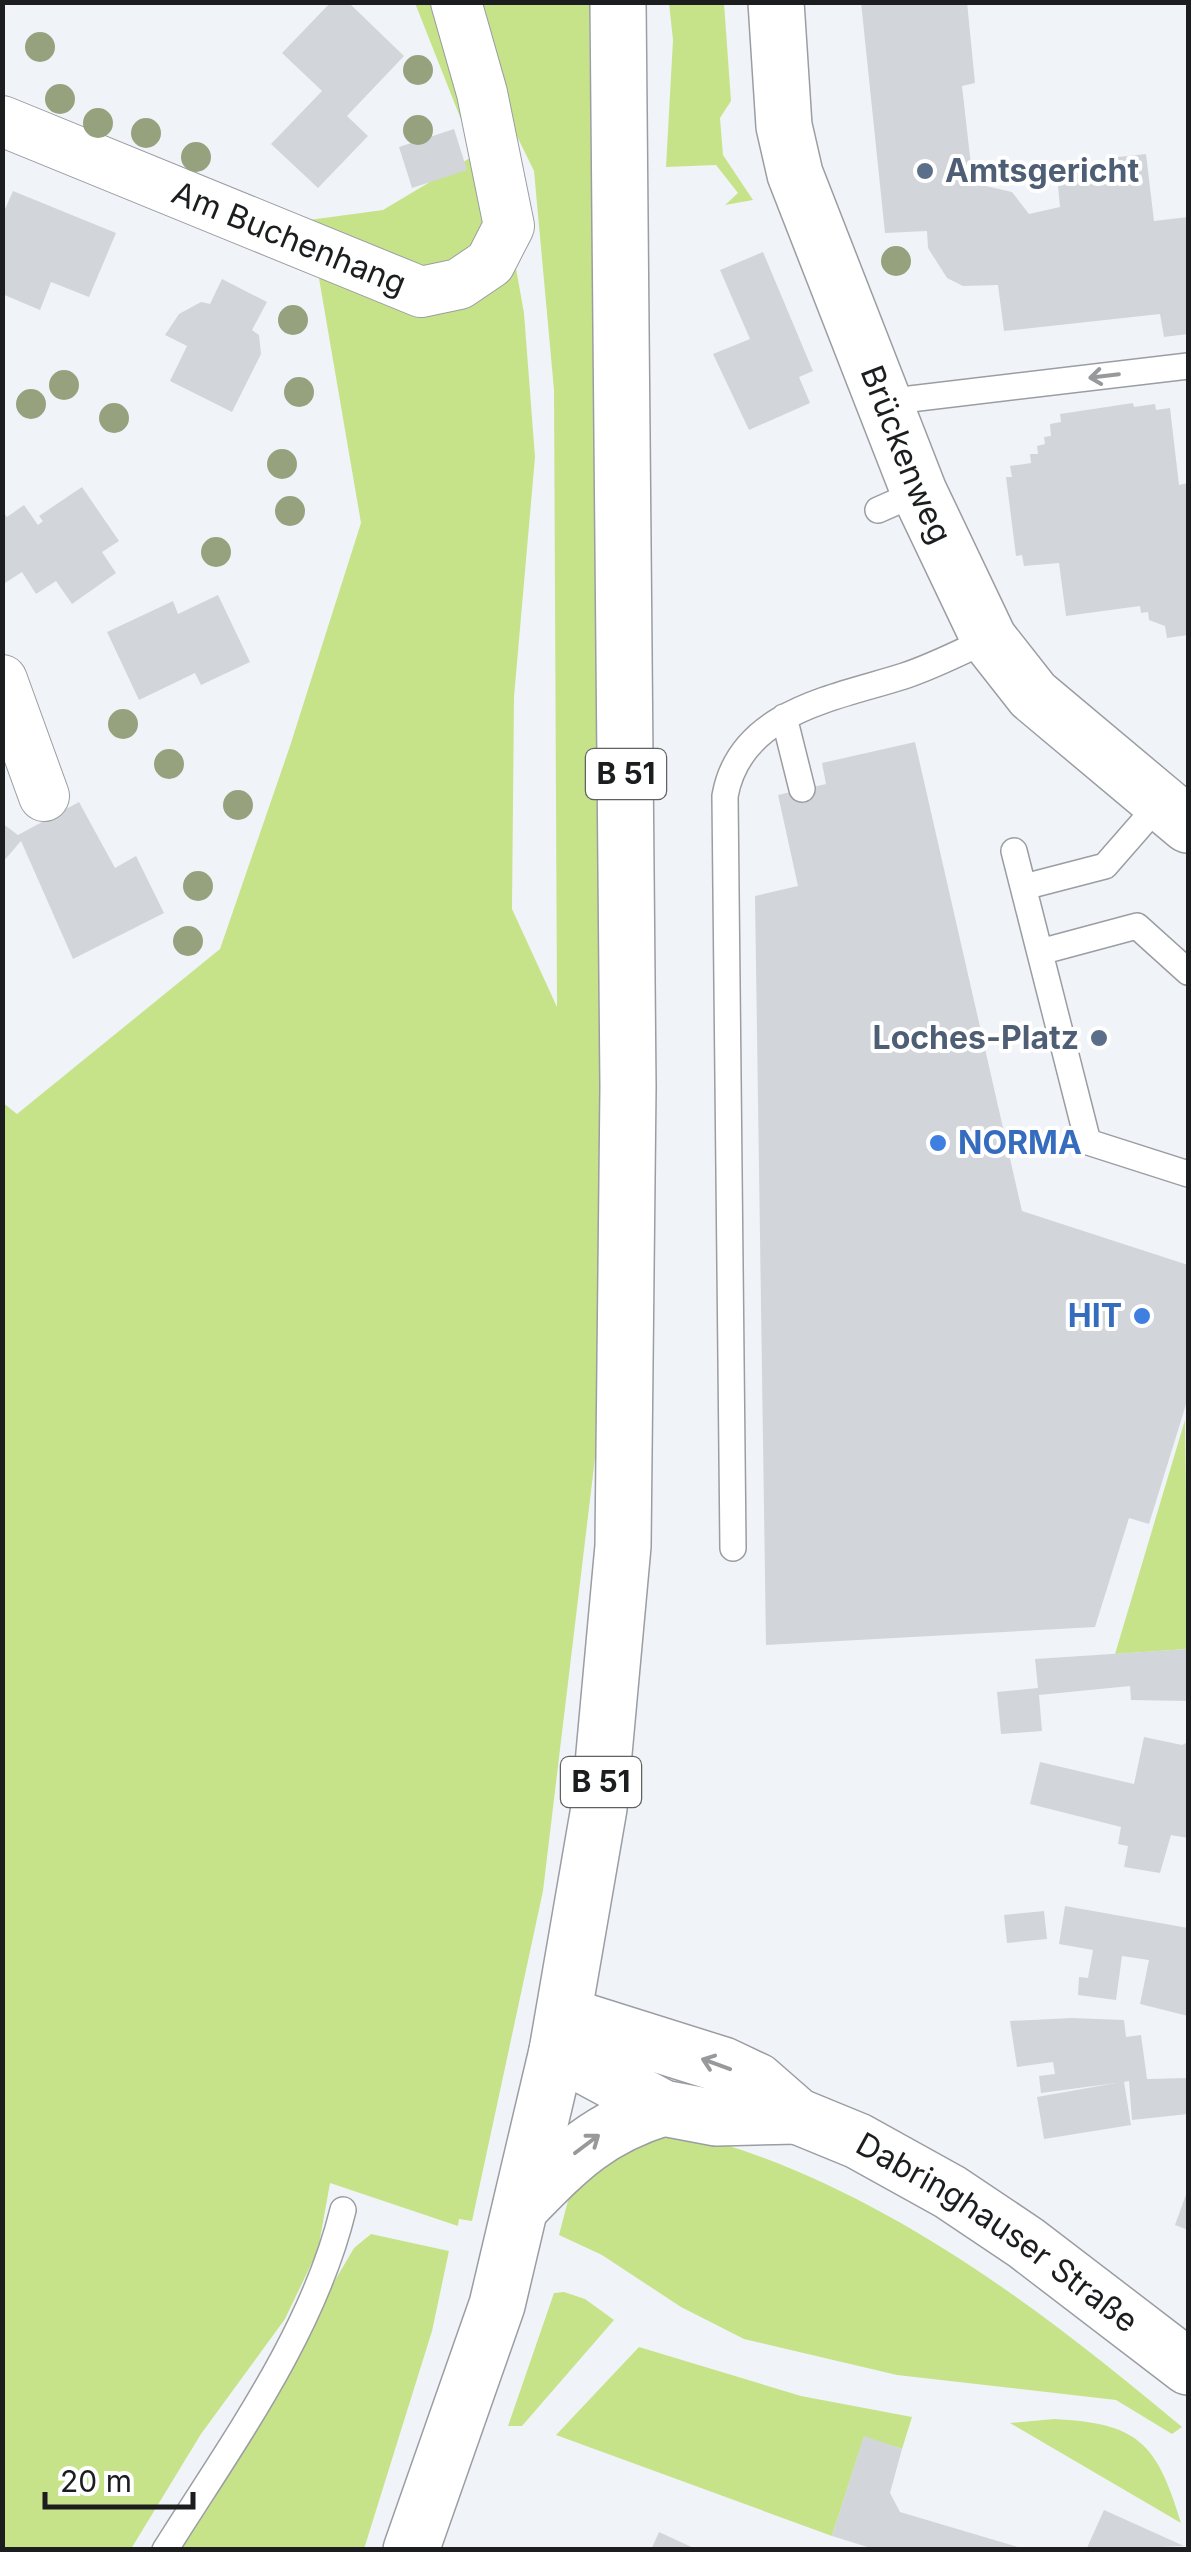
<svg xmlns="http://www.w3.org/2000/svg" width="1191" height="2552" font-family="Inter,sans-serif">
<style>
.green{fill:#c6e38a}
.building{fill:#d2d6db}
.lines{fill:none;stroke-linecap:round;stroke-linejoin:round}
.service-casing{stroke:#9a9da2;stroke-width:28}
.minor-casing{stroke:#9a9da2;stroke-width:52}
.tertiary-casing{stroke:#9a9da2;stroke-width:58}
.secondary-casing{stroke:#9a9da2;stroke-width:58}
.primary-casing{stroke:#9a9da2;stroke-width:58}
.service{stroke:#fff;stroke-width:25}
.minor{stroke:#fff;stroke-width:50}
.tertiary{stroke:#fff;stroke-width:55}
.secondary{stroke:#fff;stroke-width:55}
.primary{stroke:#fff;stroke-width:55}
.tree{fill:#96a27e}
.oneway{stroke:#98999a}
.service-dot{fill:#5c6f8a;stroke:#fff;stroke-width:4}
.shop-dot{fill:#3f7fe0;stroke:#fff;stroke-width:4}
.labels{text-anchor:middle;stroke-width:8;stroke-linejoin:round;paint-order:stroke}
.shield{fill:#fff;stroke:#5f6162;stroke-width:2.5}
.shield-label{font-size:30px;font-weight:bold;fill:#1b1d1e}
.service-label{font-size:32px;font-weight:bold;fill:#4e5e75;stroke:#fff;text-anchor:start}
.street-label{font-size:32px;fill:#1b1d1e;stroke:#fff}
.shop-label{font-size:32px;font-weight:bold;fill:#366cbe;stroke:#fff;text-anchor:start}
</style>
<rect width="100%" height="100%" fill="#f0f4f9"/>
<path class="green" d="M415,3H447L502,190L524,313L535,457L514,697L512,909L557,1007L554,390L534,171L496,93L476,3H589L604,1268L598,1433L543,1891L472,2221L459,2219L458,2226L330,2183L318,2250L285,2319L201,2434L131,2549H3L2,1102L17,1114L220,949L290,746L361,523L309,220L383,210L475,155Z
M669,3H724L731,101L720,118L723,155L753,200L725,205L738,193L716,165L666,167L673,40Z
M1185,1420L1188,1649L1115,1654Z
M680,2132C867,2177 1036,2304 1182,2427L1172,2434L1116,2400L897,2375L744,2339L681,2307L602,2255L559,2235L571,2189L617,2143Z
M371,2234L449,2251L432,2331L364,2549L176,2550L354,2248Z
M564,2292L585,2299L614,2320L522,2426H508L554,2293Z
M639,2347L801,2396L912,2417L902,2449L864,2437L832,2536L556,2435Z
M1054,2419C1137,2423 1157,2442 1181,2523L1010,2423Z"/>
<path class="building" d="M331,2H348L404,56L347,116L368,136L318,188L271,144L322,91L282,53Z
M861,2H967L975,83L962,86L973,183L1012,192L1029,214L1060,207L1057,175L1110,167L1109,158L1146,154L1154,221L1188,217V334L1164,337L1160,314L1004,331L998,285L963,286L947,278L928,248L927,231L885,233Z
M454,129L467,170L412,188L399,147Z
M13,191L116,233L89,297L51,282L40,310L2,294V216Z
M763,252L813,371L799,377L810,403L749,430L713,354L750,339L720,270Z
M222,279L267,302L252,330L259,335L261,354L232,412L170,381L187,346L165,335L179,314L201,302L210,304Z
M1133,403L1134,407L1155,404L1156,410L1170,408L1179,485L1188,483V635L1167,638L1165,626L1149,620L1148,612L1141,613L1140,606L1066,616L1059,563L1024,566L1022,555L1016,556L1006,477H1012L1010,466L1031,463L1030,454H1038L1037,446L1045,444L1044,437L1051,436L1050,424L1061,422L1060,414Z
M82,487L119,541L102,552L116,573L72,604L56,581L36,594L22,572L2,585V511L7,517L24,505L38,525L43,521L39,516Z
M218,595L250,662L201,685L195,673L139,700L107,632L173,601L178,614Z
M915,742L1022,1211L1188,1265V1398L1149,1524L1129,1518L1095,1627L766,1645L755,896L798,886L778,795L826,784L822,763Z
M79,802L115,868L136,856L164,913L73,959L21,841L2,863V823L18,835Z
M1188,1649V1701L1131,1700L1130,1686L1039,1695L1042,1731L1001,1734L997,1692L1038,1688L1035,1659Z
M1144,1737L1182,1745L1188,1742V1838L1171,1835L1160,1873L1124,1867L1128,1846L1118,1844L1121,1827L1030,1804L1040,1762L1134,1784Z
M1065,1906L1188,1928V2016L1140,2004L1149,1960L1122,1956L1116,2000L1078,1995L1079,1977L1088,1978L1093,1950L1059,1944Z
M1044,1911L1047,1939L1007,1943L1004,1915Z
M1072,2018L1124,2020L1126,2037L1141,2035L1147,2079L1188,2078V2114L1132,2120L1129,2081L1124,2082L1131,2125L1044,2139L1037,2097L1116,2083L1041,2093L1039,2076L1055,2074L1053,2062L1017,2067L1010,2021Z
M1188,2189V2230L1175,2225Z
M864,2436L902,2449L890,2493L900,2512L1028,2550H877L832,2536Z
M1104,2510L1184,2546L1086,2550Z
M659,2532L698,2550H651Z"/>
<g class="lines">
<g class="service-casing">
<path id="service" d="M885,402L1188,366
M878,510L919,492
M784,717L802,789
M1014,851L1088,1142L1188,1174
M1024,887L1105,866L1160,803
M1040,952L1137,926L1188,972
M733,1548L725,796C740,711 835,698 904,676C934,666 961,652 989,639
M165,2550C232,2443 313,2333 343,2210"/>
</g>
<g class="minor-casing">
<g id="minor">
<path id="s1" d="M2,121L421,292L459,284L490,263L509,226L482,93L456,2"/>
<path d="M2,680L44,796"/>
</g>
</g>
<g class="tertiary-casing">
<g id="tertiary">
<path id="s2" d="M776,2L784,126L795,174L919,492L989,639L1033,695L1188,825"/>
</g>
</g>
<g class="secondary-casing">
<g id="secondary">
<path id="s3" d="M564,2015L723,2065L757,2081L797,2116L858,2141L950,2192L1026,2243L1188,2367"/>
<path d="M557,2051L663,2108L716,2118L797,2116"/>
<path d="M525,2203C571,2156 599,2128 663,2108"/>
</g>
</g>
<g class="primary-casing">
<path id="primary" d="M411,2550L497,2305L557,2051L599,1808L623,1546L628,1087L618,2"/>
</g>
<use href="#service" class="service"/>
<use href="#minor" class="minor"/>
<use href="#tertiary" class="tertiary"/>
<use href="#secondary" class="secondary"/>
<use href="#primary" class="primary"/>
</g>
<g class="tree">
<circle cx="40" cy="47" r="15"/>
<circle cx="418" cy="70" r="15"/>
<circle cx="60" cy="99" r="15"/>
<circle cx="98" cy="123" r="15"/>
<circle cx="418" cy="130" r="15"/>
<circle cx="146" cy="133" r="15"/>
<circle cx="196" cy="157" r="15"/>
<circle cx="896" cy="261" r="15"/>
<circle cx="293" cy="320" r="15"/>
<circle cx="64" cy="385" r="15"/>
<circle cx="299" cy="392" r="15"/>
<circle cx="31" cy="404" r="15"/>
<circle cx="114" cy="418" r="15"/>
<circle cx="282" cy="464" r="15"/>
<circle cx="290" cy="511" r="15"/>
<circle cx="216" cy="552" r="15"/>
<circle cx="123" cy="724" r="15"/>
<circle cx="169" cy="764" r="15"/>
<circle cx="238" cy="805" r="15"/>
<circle cx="198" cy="886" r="15"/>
<circle cx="188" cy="941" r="15"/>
</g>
<defs><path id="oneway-shaft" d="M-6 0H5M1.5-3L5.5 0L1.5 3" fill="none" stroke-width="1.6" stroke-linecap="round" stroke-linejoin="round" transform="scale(2.5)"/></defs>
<g class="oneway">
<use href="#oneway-shaft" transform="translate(1104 376) rotate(173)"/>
<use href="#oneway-shaft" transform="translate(716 2064) rotate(-160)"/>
<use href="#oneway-shaft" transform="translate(587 2144) rotate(-37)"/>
</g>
<g class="service-dot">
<circle cx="925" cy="171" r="10"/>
<circle cx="1099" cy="1038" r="10"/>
</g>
<g class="shop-dot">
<circle cx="938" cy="1143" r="10"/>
<circle cx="1142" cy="1316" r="10"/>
</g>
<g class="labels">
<g class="shield">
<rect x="586" y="749" width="80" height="50" rx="8"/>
<rect x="561" y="1757" width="80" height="50" rx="8"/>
</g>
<g class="shield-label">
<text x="626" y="784">B 51</text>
<text x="601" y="1792">B 51</text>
</g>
<g class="service-label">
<text x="945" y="182">Amtsgericht</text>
<text x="1079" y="1049" text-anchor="end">Loches-Platz</text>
</g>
<g class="street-label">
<text dy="11" stroke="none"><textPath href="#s1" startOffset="310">Am Buchenhang</textPath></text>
<text dy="11" stroke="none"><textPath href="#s2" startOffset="475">Brückenweg</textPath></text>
<text dy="11" stroke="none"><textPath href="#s3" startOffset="490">Dabringhauser Straße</textPath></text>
</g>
<g class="shop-label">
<text x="958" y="1154">NORMA</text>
<text x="1122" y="1327" text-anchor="end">HIT</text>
</g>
</g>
<rect width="1191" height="2552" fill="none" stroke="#1b1d1e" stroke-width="10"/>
<path d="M45 2492v15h148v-15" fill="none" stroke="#1b1d1e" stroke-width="5"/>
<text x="60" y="2492" font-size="30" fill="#1b1d1e" stroke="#ffffff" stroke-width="8" paint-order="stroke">20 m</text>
</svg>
